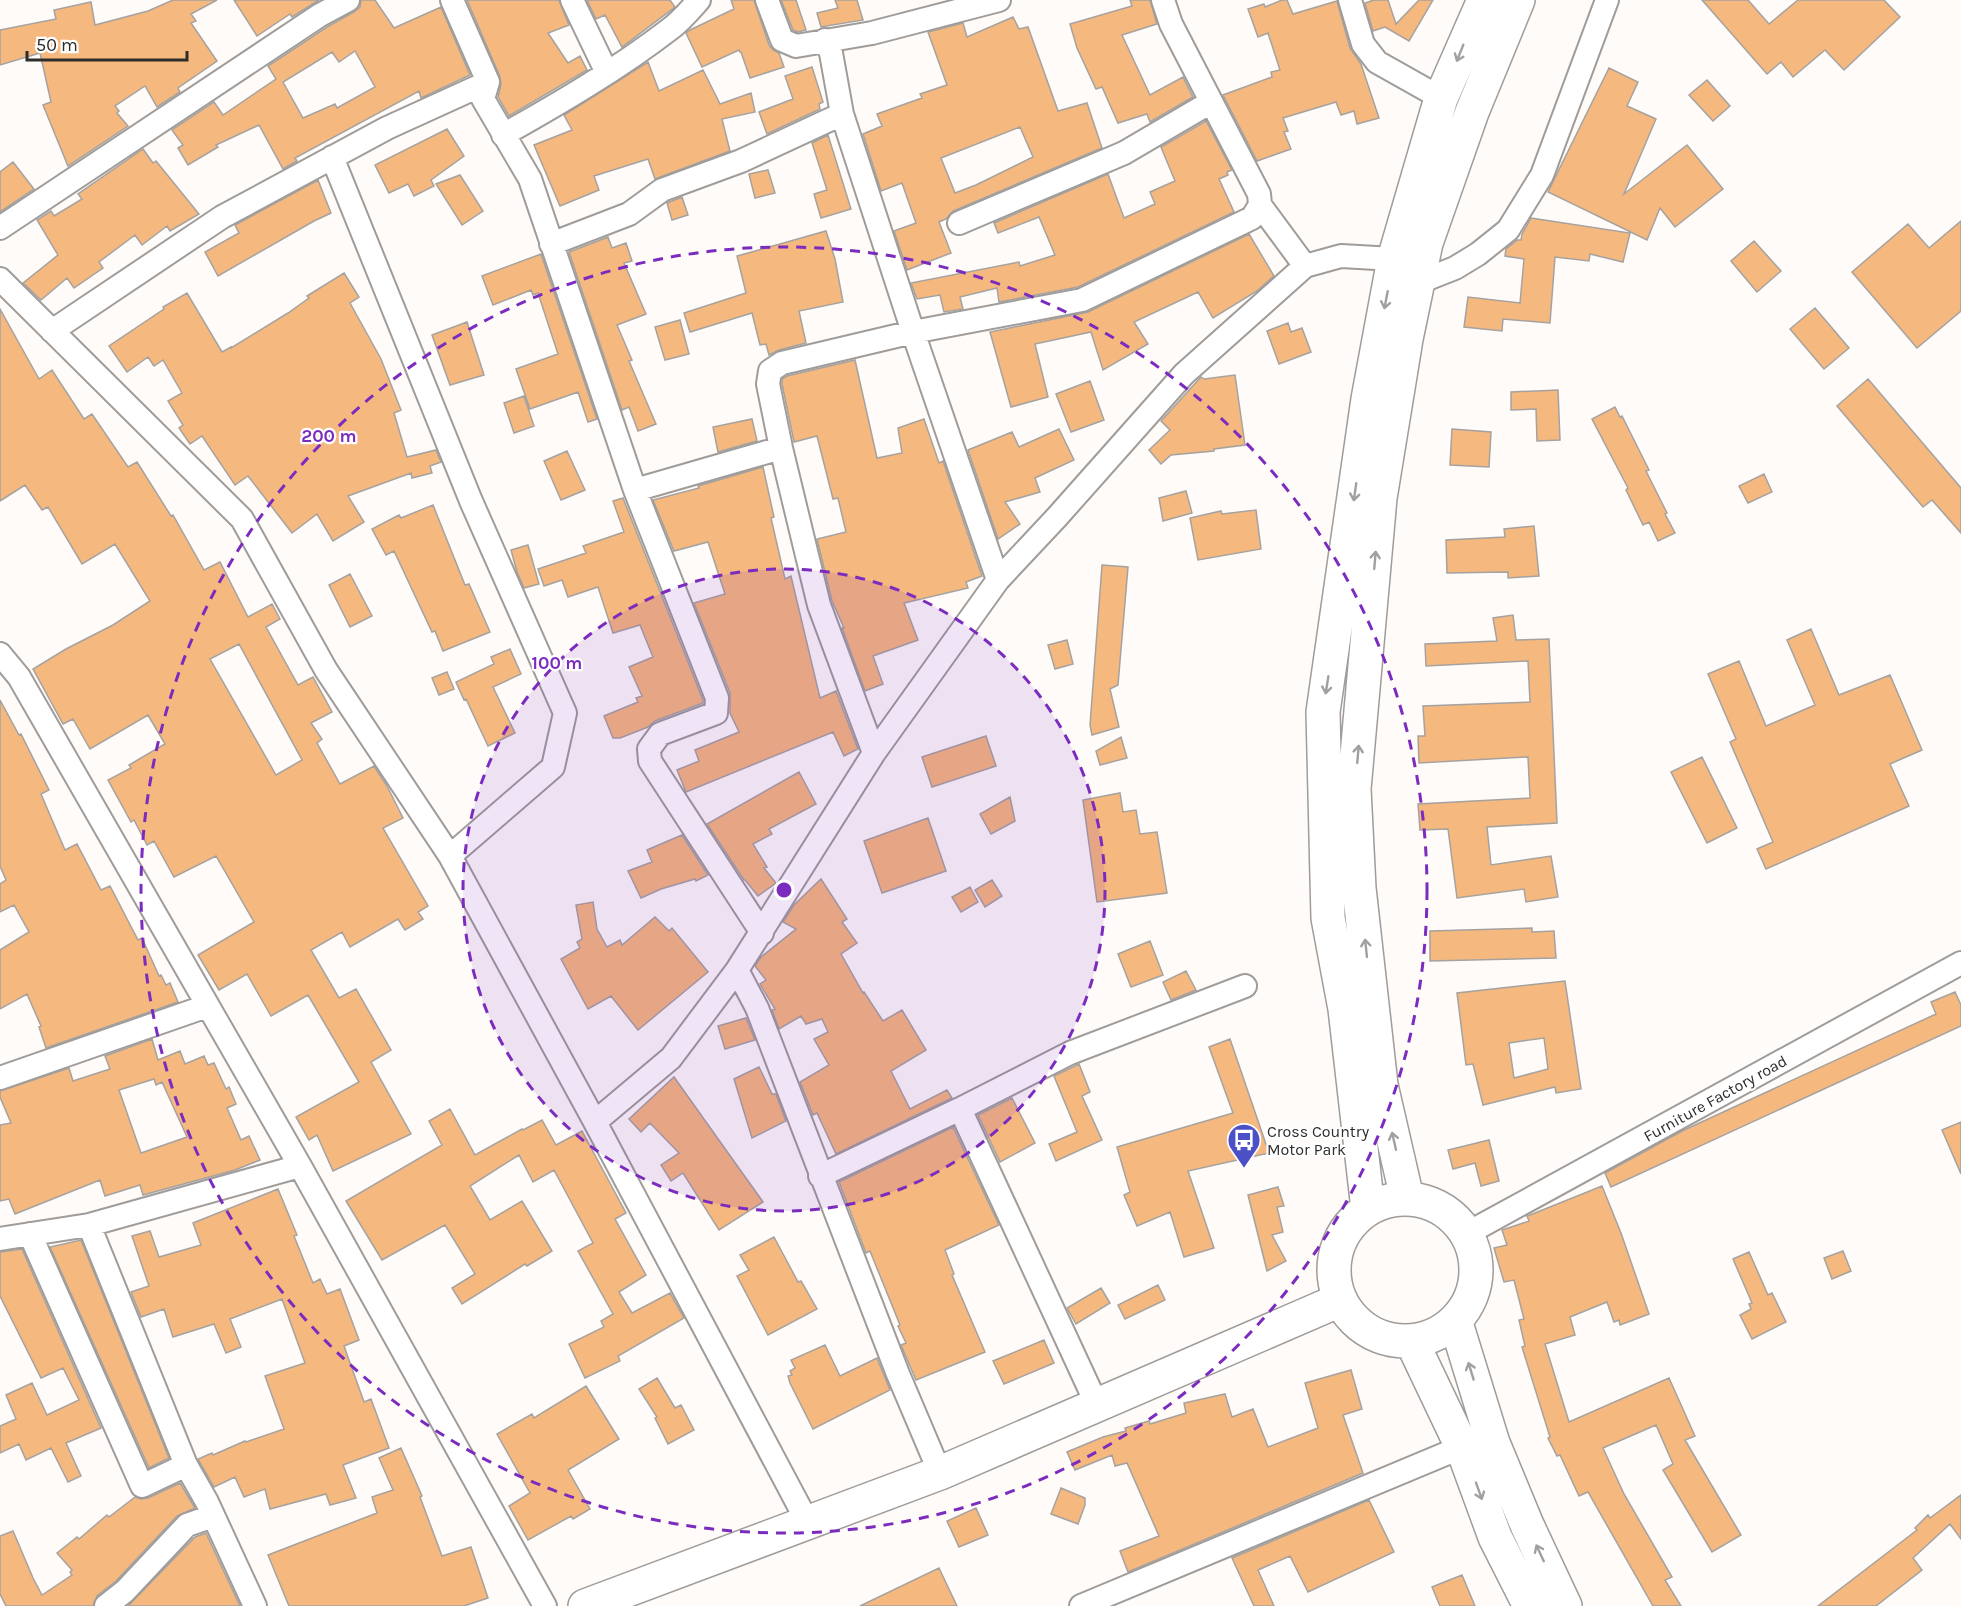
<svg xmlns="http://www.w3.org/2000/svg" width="1961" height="1606" font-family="Karla,sans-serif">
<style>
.building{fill:#f5b87e;stroke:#a5a2a0;stroke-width:1.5;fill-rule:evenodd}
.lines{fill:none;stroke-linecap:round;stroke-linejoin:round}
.street-casing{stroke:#9f9c9a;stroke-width:26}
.secondary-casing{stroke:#9f9c9a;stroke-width:36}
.primary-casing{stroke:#9f9c9a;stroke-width:36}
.street{stroke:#fff;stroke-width:22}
.secondary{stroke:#fff;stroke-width:33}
.primary{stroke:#fff;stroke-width:33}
.oneway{stroke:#a1a0a0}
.ring{fill:none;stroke:#7b2cbf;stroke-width:3;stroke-dasharray:10 8}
.labels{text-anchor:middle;stroke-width:4.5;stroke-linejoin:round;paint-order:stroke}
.street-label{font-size:16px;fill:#2e2d2c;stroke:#fff}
.poi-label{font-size:16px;fill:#2e2d2c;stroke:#fff;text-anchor:start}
.centre{fill:#7b2cbf;stroke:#fff;stroke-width:3}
.ring-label{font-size:18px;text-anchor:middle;font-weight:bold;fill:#7b2cbf;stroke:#fff;stroke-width:4.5;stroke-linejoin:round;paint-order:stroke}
</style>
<rect width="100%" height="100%" fill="#fefbf9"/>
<path class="building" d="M173,0H217L191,14L196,21L191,23L217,61L178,88L180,92L157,107L145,86L115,106L119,111L117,113L128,126L68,166L43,105L51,102L40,53L0,65V30L56,19L54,10L91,2L95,25L148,11Z
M234,0H319L292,17L290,14L257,36Z
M361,0H375L394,28L441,7L470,75L421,98L419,91L295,158L297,161L283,169L259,125L216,145L218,147L188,165L178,148L183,145L172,130L214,102L223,115L276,79L268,66L327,27L354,12L360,7ZM355,51L375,87L337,108L335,104L303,118L283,82L332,52L339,62Z
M467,0H559L569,25L548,33L568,63L580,56L587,70L509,116L498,97L501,84L500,77Z
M587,0H670L675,7L622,47L605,15L596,19Z
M731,0H754L769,45L773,50L779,53L784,67L750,78L741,52H740L739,50L702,67L686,33L690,30L734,9Z
M781,0H796L806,30L798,32L793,30Z
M835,0H857L863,20L821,27L817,13L838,8Z
M1130,0H1150L1157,24L1122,35L1150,95L1183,77L1193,97L1150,122L1147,114L1118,123L1102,87L1096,89L1077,48L1070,24L1132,6Z
M1282,0H1287L1293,14L1337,1L1350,48L1361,64L1379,118L1357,124L1354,111L1341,115L1336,102L1283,118L1288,131L1284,132L1291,149L1257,161L1223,95L1272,77L1271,72L1280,70L1268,33L1258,37L1248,9L1264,4L1265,7Z
M1374,0H1388L1396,24L1419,0H1433L1409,41L1385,27L1373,31L1365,3Z
M1702,0H1748L1769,24L1798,0H1884L1900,17L1844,70L1825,50L1793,77L1781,62L1767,74Z
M1013,17L1019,29L1028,27L1058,111L1087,103L1102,148L953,211L946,219L939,222L951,253L907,270L894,231L916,223L902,183L881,191L863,134L882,126L877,114L922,98L920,94L947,85L928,32L963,23L967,37ZM1020,127L1033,157L976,185L955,193L941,158Z
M648,62L659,91L703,70L720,104L751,93L755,112L722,119L730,151L655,179L648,159L594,176L599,190L560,206L534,145L572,130L564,115Z
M812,67L823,102L819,104L820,109L767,134L759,112L793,99L785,76Z
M1609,68L1638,82L1627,106L1656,119L1624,194L1687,145L1723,189L1675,227L1660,208L1647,240L1548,192Z
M1707,80L1730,106L1713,121L1689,95Z
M1206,121L1232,170L1227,172L1228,175L1219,179L1234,212L1078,287L999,302L997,288L960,297L963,309L944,312L940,295L917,299L911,283L1019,262L1020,266L1055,255L1039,217L998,233L994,223L1108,174L1124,218L1155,204L1150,192L1175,181L1161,147Z
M447,129L464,156L431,180L434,186L414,196L408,184L389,193L375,165Z
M828,135L851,209L821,218L814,194L827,190L812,143Z
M143,149L153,163L156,161L199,214L170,231L167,226L142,245L135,235L99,262L103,268L74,288L67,278L41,300L23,283L58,255L37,220L51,211L54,216L82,199L78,194Z
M13,162L34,189L0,212V172Z
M768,170L775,193L755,198L749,174Z
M460,175L483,211L462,225L436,184Z
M318,180L331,213L314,221L218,276L205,252L239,233L235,225Z
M682,197L688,215L672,220L667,203Z
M1531,218L1630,233L1623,262L1590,254L1589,261L1555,257L1550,323L1503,319L1502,331L1464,327L1468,297L1520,303L1524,259L1505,256L1506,249L1517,240H1521L1522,234Z
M1961,221V311L1917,348L1852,272L1908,224L1929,248Z
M826,231L835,259L843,302L799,311L806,343L779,350L769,355L766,344L760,345L752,313L690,332L684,313L746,293L737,256Z
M1249,234L1274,276L1257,291L1213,318L1198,292L1134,322L1148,344L1103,370L1091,332L1035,344L1048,397L1011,407L990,332L1088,312Z
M608,237L612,248L626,243L632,261L624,263L646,314L617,325L632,360L629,361L656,424L638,431L629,407L622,410L569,252Z
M1754,241L1781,271L1757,292L1731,261Z
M541,254L597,419L588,422L578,392L530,409L516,369L558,354L538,293L533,295L531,290L493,305L482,276Z
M344,273L359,297L350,303L381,359L401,410L394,413L407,457L436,450L441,462L430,466L432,473L412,478L411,473L348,496L364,522L333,541L317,514L292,533L248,476L235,485L202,436L190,444L179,428L183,425L168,401L182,393L163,360L154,366L148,357L127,372L109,346L164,309L163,307L187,293L222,352L231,347V348L288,313L309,298L307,296Z
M1815,308L1849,348L1824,369L1790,329Z
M0,309L39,379L52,370L84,419L92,414L128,467L137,462L171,516L173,515L204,570L220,562L248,617L272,604L280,619L266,627L298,685L313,677L332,712L311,723L322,739L317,743L340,784L374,766L387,786L403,818L383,828L428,906L418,912L423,919L405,930L398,919L350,947L342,932L311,950L339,998L356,989L391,1050L371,1062L411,1134L333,1171L317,1135L309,1140L296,1117L359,1082L308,995L271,1016L247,974L219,990L198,955L254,922L216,856L174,877L154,841L147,845L134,820L131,822L108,780L131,768L129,765L165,744L148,715L90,749L73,719L63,724L33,669L66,649L113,625L150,601L115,544L82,564L48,507L42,510L25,485L0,501ZM239,644L302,760L276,775L210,659Z
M680,320L689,354L665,360L655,327Z
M467,322L484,375L450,385L432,335Z
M1288,323L1291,332L1302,328L1311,352L1279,364L1267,331Z
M855,360L877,458L902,453L898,428L924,419L939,463L943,461L982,576L966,582L968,588L904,603L918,640L873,656L883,684L865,691L842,628H844L832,601L817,539L846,532L838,498L833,499L817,436L794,442L782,384V379L787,376Z
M1235,375L1245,445L1214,449V451L1171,455L1161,464L1149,450L1170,430L1161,421L1201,377L1204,379Z
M1868,379L1961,488V533L1932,500L1923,507L1837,406Z
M1090,381L1104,420L1071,432L1056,394Z
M1558,390L1560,440L1537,441L1536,409L1511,410V392Z
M524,396L534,426L514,433L504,403Z
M1615,407L1620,417L1622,416L1649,470L1646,471L1667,513L1665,514L1675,533L1658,541L1649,522L1643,525L1626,490L1628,488L1592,419Z
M752,419L757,441L718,452L713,427Z
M1059,429L1074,460L1035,478L1040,492L1005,502L1020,524L998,539L968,450L1012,432L1019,447Z
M1452,429L1491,432L1489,467L1450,465Z
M567,451L585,490L561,500L544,461Z
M763,467L774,517L771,518L785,579L791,576L820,698L836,691L858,749L844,756L833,732L686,792L677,770L699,761L695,750L739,732L730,713V693L694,603L725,594L708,542L674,551L653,500L699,488L698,486Z
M1764,474L1772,492L1748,503L1739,486Z
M1186,491L1192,513L1163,521L1159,498Z
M623,498L703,700V703L655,721L648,727L620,738H613L604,716L638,702L636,698L642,696L629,667L653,657L640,625L613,633L598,587L568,597L562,580L544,586L538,569L586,553L583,546L624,532L613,501Z
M433,505L465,585L469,584L490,632L443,651L435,631L432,632L394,551L386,555L372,529L399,515L401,518Z
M1256,510L1261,549L1198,560L1190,518L1221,511L1222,514Z
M1534,526L1539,576L1508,578V572L1447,573L1446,540L1505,537L1504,529Z
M528,545L539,584L524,588L517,572L511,550Z
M1102,565L1128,567L1118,685L1110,689L1119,727L1092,735L1090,725Z
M350,574L372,616L350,627L329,585Z
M1513,615L1516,640L1549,639L1557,823L1487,827L1491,865L1551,856L1558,897L1526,902L1524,889L1457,898L1448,829L1420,830L1418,804L1530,798L1528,757L1419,763L1418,736H1425L1423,706L1530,702L1528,661L1426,666L1425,644L1497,641L1493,618Z
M1811,629L1839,695L1890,675L1922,750L1890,764L1909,806L1766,869L1757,849L1773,842L1730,742L1736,739L1708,674L1739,661L1766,726L1815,705L1787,640Z
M1067,640L1073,664L1055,669L1048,645Z
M510,649L521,674L493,687L515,733L488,746L466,699L464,700L456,682L494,664L491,657Z
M447,672L454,689L439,695L432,678Z
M0,700L19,735L21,734L49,790L41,794L65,850L77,844L101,890L110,886L138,940L142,938L159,976L161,975L166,985L170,983L178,1002L46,1048L39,1027L41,1026L27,994L0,1009V950L29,932L14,905L0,912V884L6,880L0,866Z
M986,736L996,766L932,787L922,757Z
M1121,737L1127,758L1100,765L1096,751Z
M1702,757L1737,828L1707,843L1671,772Z
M799,772L816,804L769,829L772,834L753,844L767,867L764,868L776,883L758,896L745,880H744L707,824Z
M1120,793L1123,812L1136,810L1140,834L1157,832L1167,893L1097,902L1083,800Z
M1010,797L1015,821L991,834L980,814Z
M928,818L946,871L882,893L864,841Z
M682,835L708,875L696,881L695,879L661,889L641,898L628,871L652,862L647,850Z
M821,879L847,919L842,922L857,943L841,954L863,993L864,992L883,1021L902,1010L926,1050L891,1071L910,1109L947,1090L952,1098L836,1154L817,1113L813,1115L800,1082L829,1065L814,1039L828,1032L822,1019L806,1024L801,1016L779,1029L772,1010L775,1009L760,984L766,980L755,966L761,957L796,929L783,922L794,905Z
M992,880L1002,896L985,907L975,890Z
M970,887L978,902L961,912L952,897Z
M593,902L597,929L607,947L620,940L622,945L655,917L669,931L672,928L708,972L638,1030L611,996L588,1009L561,959L580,948L577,942L582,939L576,905Z
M1532,928V932L1554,931L1556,958L1430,961V931Z
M1150,941L1163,975L1131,987L1118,954Z
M1186,971L1196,990L1171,1000L1163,982Z
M1565,981L1581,1089L1556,1093L1555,1087L1483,1105L1473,1064L1466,1065L1457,993ZM1544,1038L1548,1069L1514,1078L1509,1043Z
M1955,992L1961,1005V1026L1611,1187L1605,1173L1682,1131L1936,1014L1931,1002Z
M746,1018L755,1040L725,1049L718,1026Z
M152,1039L158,1060L180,1051L185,1064L204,1056L208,1065L214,1063L226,1089L229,1087L236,1104L227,1108L241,1140L249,1136L260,1160L235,1170L143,1195L140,1185L105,1196L100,1180L15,1214L9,1199L0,1201V1125L11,1123L0,1097V1091L69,1068L73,1081L110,1069L105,1056ZM154,1079L156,1085L162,1082L187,1137L141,1153L119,1090Z
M1230,1039L1269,1153L1188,1171L1214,1248L1184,1257L1170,1212L1137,1226L1124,1195L1130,1192L1117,1147L1233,1113L1209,1047Z
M1079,1064L1090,1092L1082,1096L1102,1140L1056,1161L1049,1144L1077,1132L1054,1076Z
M759,1067L772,1094H776L786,1121L752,1138L734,1079Z
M674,1077L763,1202L719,1230L683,1173L671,1181L661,1165L679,1153L650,1123L641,1132L629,1119Z
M1012,1098L1035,1143L1000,1162L978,1115Z
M450,1109L475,1155L522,1129L523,1130L542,1120L556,1145L582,1131L626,1213L615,1219L646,1275L619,1292L632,1313L670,1293L684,1318L618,1356L620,1361L585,1378L569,1344L604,1327L601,1321L613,1314L578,1251L593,1243L554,1170L533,1182L519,1155L470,1186L490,1220L522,1201L552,1251L527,1266L525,1264L462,1304L452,1288L475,1274L445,1225L382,1260L346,1201L442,1145L429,1121Z
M1961,1122V1174L1942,1130Z
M953,1127L999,1225L945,1250L954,1274L952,1275L985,1352L916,1380L901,1345L906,1343L898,1326L900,1325L870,1251L866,1253L839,1182Z
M1489,1140L1499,1181L1481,1186L1475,1163L1453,1169L1448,1150Z
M1602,1186L1621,1233L1649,1314L1620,1325L1619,1320L1614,1322L1607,1302L1570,1317L1575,1335L1545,1344L1569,1422L1669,1378L1695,1436L1685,1440L1741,1535L1712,1552L1663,1470L1673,1464L1656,1425L1603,1448L1624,1494L1672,1577L1665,1580L1681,1606H1653L1588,1492L1579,1496L1560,1455L1557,1456L1548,1438L1550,1437L1522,1347L1525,1346L1519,1320L1524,1319L1514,1280L1504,1282L1494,1248L1507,1245L1502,1230L1529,1221L1527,1216L1530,1215Z
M1278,1187L1284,1206L1277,1207L1283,1232L1272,1235L1286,1261L1267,1271L1248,1195Z
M278,1189L297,1235L294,1236L313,1283L320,1279L327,1294L340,1289L359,1340L344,1346L364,1402L371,1399L389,1448L343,1465L356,1498L330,1505L326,1494L270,1509L265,1489L244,1497L235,1477L214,1487L198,1459L212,1453L213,1455L245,1441L246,1442L284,1429L265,1376L305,1363L282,1299L230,1319L241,1347L226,1353L214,1324L173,1337L164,1309L141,1317L131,1292L149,1286L132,1236L150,1231L159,1257L201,1245L193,1223Z
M774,1237L798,1282L801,1281L817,1309L768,1335L737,1276L749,1270L740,1255Z
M81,1240L169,1458L149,1468L50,1247Z
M22,1249L101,1428L66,1443L81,1476L68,1482L51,1448L26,1460L19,1444L0,1453V1426L16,1419L6,1395L32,1383L47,1415L79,1400L63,1368L41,1378L0,1296V1252Z
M1843,1251L1851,1271L1832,1279L1824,1258Z
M1749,1252L1768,1295L1772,1293L1786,1322L1752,1339L1740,1315L1751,1309L1749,1304L1752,1303L1733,1259Z
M1158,1285L1165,1300L1125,1319L1118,1305Z
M1101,1288L1110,1303L1076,1324L1067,1308Z
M1044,1340L1054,1363L1004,1384L993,1361Z
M825,1345L840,1376L877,1358L890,1390L813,1429L790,1383L788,1376L792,1375L790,1371L795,1368L791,1360Z
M1351,1370L1362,1409L1343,1415L1363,1473L1128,1572L1120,1551L1159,1536L1127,1463L1115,1466L1112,1455L1075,1470L1067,1452L1103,1437L1126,1431L1125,1428L1149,1421L1150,1424L1186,1413L1184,1403L1225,1394L1232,1417L1253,1409L1268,1447L1318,1428L1305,1383Z
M657,1378L675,1408L681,1405L694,1430L668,1444L655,1418L657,1417L639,1389Z
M586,1386L619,1439L568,1470L590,1509L573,1519L571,1516L528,1540L509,1506L530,1493L497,1434L532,1414L534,1418Z
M401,1448L422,1496L420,1497L442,1556L471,1547L488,1598L464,1606H289L268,1555L377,1513L372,1497L393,1490L379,1458Z
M180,1483L195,1508L177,1516L116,1581L97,1596L93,1606H6L0,1594V1536L13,1531L33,1578L42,1595L72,1575L70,1572L72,1570L57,1553L77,1537L79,1539L107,1515L109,1517L135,1497L141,1499L148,1498Z
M1061,1488L1085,1498V1505L1078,1524L1051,1514Z
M1961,1495V1539L1950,1524L1913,1558L1922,1570L1876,1606H1818L1917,1530L1915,1528L1928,1515L1930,1518Z
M1369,1500L1394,1552L1308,1592L1290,1556L1258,1570L1274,1606H1254L1232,1558Z
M976,1508L988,1535L959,1547L947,1521Z
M206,1533L240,1606H128L195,1537Z
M939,1568L957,1606H860Z
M1462,1575L1475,1606H1440L1432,1587Z"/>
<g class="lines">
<g class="street-casing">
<path id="street" d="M452,0L488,82L483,99L530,179L635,490L717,698L716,713L660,734L649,749L650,761L762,933
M572,0L607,73
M767,0L782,40L796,46L872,33L999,0
M1163,0L1171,24L1259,194L1260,205L1305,266
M1350,0L1363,44L1377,62L1441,98
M825,40L831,53L842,114L913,332L998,580
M503,135C560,103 618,69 670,29C681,21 690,10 699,0
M332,157L471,501L565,713L553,767L450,856
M959,223L1124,153L1211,102
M0,228L320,15L348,0
M551,244L629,214L662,190L741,161L842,114
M0,279L242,519L326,670L450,856L595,1122L808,1523
M1417,283L1455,268L1478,254L1508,230L1542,175L1607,0
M52,331L222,217L387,128L488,82
M635,490L781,448
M0,654L19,677L300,1166L545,1606
M874,753L819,605L781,448L768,384L770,371L782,363L913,332L1082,300L1252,218L1260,205
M737,970L757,1008L898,1374L940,1473
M0,1078L207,1006
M960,1109L1097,1405
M595,1122L671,1058L737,970L874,753L998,580L1057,517L1184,374L1305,266L1341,256L1394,259
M820,1176L960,1109L1070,1053L1245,986
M89,1225L186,1465L207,1502L255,1606
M1468,1233L1961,963
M30,1234L142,1486L186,1465
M0,1239L89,1225L300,1166
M106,1606L125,1591L187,1525L213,1516
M1081,1606L1462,1447"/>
</g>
<g class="secondary-casing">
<path id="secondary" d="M585,1606L940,1473L1340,1300"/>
</g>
<g class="primary-casing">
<path id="primary" d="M1407,1198L1381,1085L1359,888L1354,789L1380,498L1406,339L1426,243L1472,112L1518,0
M1334 1270a71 71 0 1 1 142 0a71 71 0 1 1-142 0Z
M1368,1209L1345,1009L1328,918L1323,712L1368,399L1394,259L1441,98L1484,0
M1456,1323L1493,1443L1527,1525L1565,1606
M1412,1342L1462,1447L1495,1537L1530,1606"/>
</g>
<use href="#street" class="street"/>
<use href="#secondary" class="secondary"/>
<use href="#primary" class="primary"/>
</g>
<defs><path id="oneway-shaft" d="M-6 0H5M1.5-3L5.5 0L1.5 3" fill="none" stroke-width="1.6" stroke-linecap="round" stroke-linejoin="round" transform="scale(1.5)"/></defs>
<g class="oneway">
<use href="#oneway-shaft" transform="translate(1460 53) rotate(112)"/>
<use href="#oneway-shaft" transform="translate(1386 300) rotate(101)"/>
<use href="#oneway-shaft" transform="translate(1355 492) rotate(98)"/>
<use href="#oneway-shaft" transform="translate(1375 560) rotate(-85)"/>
<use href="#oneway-shaft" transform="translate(1327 685) rotate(99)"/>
<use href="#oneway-shaft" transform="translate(1358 754) rotate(-85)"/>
<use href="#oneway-shaft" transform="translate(1366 948) rotate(-96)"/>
<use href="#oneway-shaft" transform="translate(1394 1141) rotate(-103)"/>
<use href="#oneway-shaft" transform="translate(1471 1371) rotate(-107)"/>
<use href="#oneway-shaft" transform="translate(1479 1491) rotate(70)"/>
<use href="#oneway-shaft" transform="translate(1540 1553) rotate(-115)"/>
</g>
<circle cx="784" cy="890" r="321" fill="#7b2cbf" fill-opacity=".12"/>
<g class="ring">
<circle cx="784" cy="890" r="321"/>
<circle cx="784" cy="890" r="643"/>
</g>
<defs>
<g id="bus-pin" transform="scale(1.725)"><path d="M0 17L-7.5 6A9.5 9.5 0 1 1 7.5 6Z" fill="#4c50c6" stroke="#fff"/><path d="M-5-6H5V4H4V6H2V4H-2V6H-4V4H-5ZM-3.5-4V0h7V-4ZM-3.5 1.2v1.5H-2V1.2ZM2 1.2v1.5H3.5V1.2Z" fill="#fff"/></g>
</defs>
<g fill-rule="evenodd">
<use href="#bus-pin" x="1244" y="1140"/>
</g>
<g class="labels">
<g class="street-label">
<text transform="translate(1715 1098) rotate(-29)" y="6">Furniture Factory road</text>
</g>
<g class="poi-label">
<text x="1267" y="1137">Cross Country<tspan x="1267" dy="18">Motor Park</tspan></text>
</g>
</g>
<circle cx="784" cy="890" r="9" class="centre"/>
<g class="ring-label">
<text x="329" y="442">200 m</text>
<text x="557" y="669">100 m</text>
</g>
<path d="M27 51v9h160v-9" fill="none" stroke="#2e2d2c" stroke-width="3"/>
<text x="36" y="51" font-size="18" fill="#2e2d2c" stroke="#ffffff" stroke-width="4.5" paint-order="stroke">50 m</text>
</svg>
